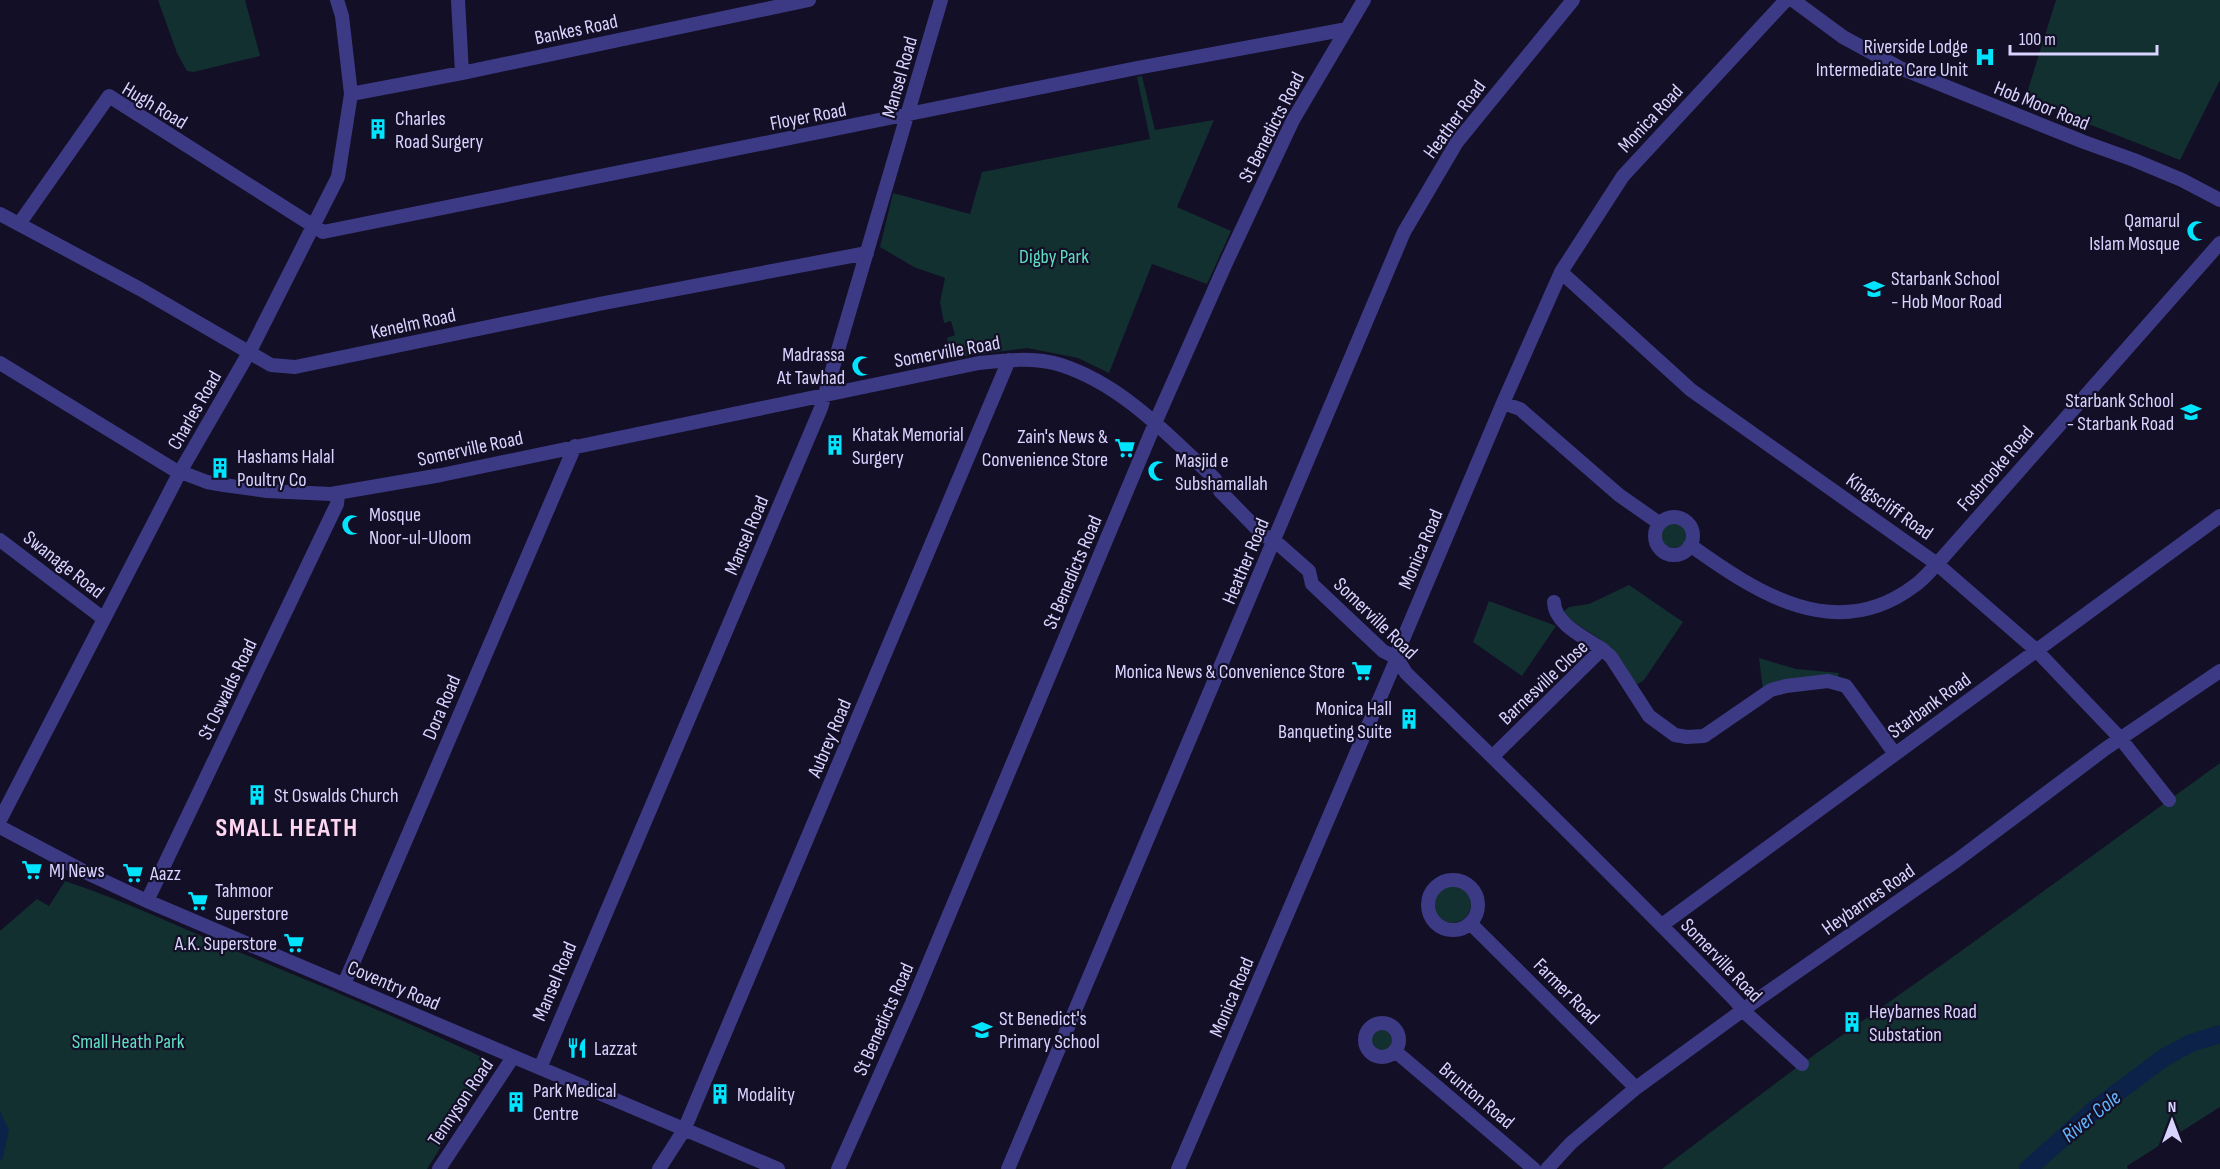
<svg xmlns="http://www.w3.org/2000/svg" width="2220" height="1169" font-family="'Sofia Sans Condensed',sans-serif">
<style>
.green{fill:#12302f}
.water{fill:#0c2248}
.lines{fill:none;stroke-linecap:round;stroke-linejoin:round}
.river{stroke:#0c2248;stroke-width:18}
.minor{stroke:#3d3a85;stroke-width:14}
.labels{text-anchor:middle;stroke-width:4.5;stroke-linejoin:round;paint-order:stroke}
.street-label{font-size:20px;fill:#d9d4ff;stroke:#130f26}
.poi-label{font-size:20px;fill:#d9d4ff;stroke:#130f26;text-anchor:start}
.park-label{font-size:20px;fill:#5fe0c0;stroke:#130f26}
.water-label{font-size:21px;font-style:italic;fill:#62b6ff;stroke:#130f26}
.district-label{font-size:26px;font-weight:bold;letter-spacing:1.5px;fill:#ffd6f0;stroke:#130f26}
</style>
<rect width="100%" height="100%" fill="#130f26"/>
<path class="green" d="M158,0H245L260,56L193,72L187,71L177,53Z
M2056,0H2220V80L2180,160L2025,99Z
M1142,76L1155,130L1214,120L1177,207L1231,231L1207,284L1152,264L1109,373L1078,358L1027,348L950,358L947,338L955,335L951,321L944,323L940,302L945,278L914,267L880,247L893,193L970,214L982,172L1150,139L1137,77Z
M1661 535a13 13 0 1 1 26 0a13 13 0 1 1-26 0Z
M1629,585L1683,622L1644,680L1636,685L1617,656L1600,639L1566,617L1563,612L1569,607L1589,604Z
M1489,601L1556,626L1522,676L1473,642Z
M1759,658L1796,669L1839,673L1838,677L1763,690Z
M2220,763V1107L2127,1166L2128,1169H1662L1796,1068L1804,1067L1807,1060L1957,954Z
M65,881C129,902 189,932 251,957C333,991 414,1024 494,1063L427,1169H0V931L37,899L49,906Z
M1433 904a19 19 0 1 1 38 0a19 19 0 1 1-38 0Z
M1370 1040a12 12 0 1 1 24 0a12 12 0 1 1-24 0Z"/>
<path class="water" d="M0,1111L9,1130L3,1158L0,1161Z"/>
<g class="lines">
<path class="river" d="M2028,1169L2095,1109L2165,1057L2191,1043L2220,1034"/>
<path class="minor" d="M458,0L462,73
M1793,0L1843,37L1900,68L2084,142L2134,160L2182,180L2220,200
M351,94L462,73L809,0
M0,214L140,289L271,365L295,367L604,303L867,253
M19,224L109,96L323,232L1137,68L1347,29
M1561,272L1691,390L1937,564L2037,651L2120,738L2169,800
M0,363L173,469L207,482L224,485L267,491L331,494L441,475L979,363C1005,360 1035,357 1061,365C1123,385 1169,436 1215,479L1220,491L1263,535L1275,541L1309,571L1312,584L1383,651L1397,658L1406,673C1517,780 1626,889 1734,999L1749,1016L1802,1064
M1503,403L1520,409L1619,495L1659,523
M1655 536a19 19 0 1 1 38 0a19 19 0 1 1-38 0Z
M0,540L104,619
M1690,545C1757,593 1836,645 1914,586C1923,580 1930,571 1937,564L2220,243
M1554,602C1554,624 1586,638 1602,649
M1493,756L1602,649L1611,657L1649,716L1675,735L1687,737L1704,736L1771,690L1786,686L1828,681L1846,686L1895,754
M0,820L180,472L250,351L338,177L351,94L342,16L337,0
M0,827L87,873L147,901L778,1169
M1428 905a25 25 0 1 1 50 0a25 25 0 1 1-50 0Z
M147,901L337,504L338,493
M1470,923L1636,1088
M1662,925L2220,516
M344,984L575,446
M1365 1040a17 17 0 1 1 34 0a17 17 0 1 1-34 0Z
M1395,1051L1534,1169
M540,1068L821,408L941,0
M439,1169L513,1057
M659,1169L684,1130L1009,360
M838,1169L912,1003L1159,414L1226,263L1293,120L1364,0
M1008,1169L1404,232L1457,142L1573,0
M1178,1169L1397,658L1398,651L1503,403L1561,272L1623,176L1786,0
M1547,1169L1571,1143L1636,1088L1754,1002L1956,861L2105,749L2220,671"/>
</g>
<defs>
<g id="hospital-bare" transform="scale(1.62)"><path d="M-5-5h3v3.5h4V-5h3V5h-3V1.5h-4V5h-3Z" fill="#00e5ff" stroke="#130f26" stroke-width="2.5" paint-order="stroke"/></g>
<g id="building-bare" transform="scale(1.62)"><path d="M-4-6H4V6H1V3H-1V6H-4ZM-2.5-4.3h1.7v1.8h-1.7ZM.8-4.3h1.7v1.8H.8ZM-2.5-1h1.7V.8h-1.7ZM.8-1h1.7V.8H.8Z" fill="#00e5ff" stroke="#130f26" stroke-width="2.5" paint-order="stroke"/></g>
<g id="mosque-bare" transform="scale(1.62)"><path d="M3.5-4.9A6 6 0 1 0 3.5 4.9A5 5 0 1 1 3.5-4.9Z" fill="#00e5ff" stroke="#130f26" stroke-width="2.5" paint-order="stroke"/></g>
<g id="school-bare" transform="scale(1.62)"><path d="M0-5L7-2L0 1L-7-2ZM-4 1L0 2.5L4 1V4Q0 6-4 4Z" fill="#00e5ff" stroke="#130f26" stroke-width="2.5" paint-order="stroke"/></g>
<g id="supermarket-bare" transform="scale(1.62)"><path d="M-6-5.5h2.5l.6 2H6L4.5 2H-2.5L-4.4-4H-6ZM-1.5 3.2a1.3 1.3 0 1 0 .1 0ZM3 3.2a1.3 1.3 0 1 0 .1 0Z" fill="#00e5ff" stroke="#130f26" stroke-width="2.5" paint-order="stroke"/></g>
<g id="restaurant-bare" transform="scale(1.62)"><path d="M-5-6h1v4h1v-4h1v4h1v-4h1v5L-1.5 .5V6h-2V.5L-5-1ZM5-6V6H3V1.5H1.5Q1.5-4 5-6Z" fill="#00e5ff" stroke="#130f26" stroke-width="2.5" paint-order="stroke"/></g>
</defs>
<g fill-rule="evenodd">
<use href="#hospital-bare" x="1985" y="57"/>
<use href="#building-bare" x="378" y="129"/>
<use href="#mosque-bare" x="2197" y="231"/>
<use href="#school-bare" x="1874" y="289"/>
<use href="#mosque-bare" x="862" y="366"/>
<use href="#school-bare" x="2191" y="412"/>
<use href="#building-bare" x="835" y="445"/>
<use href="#supermarket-bare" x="1125" y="448"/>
<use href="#building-bare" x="220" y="468"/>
<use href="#mosque-bare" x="1158" y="471"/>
<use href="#mosque-bare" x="352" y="525"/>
<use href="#supermarket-bare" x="1362" y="671"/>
<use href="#building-bare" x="1409" y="719"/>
<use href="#building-bare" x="257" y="795"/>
<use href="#supermarket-bare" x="32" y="870"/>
<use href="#supermarket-bare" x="133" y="873"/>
<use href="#supermarket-bare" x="198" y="901"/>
<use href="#supermarket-bare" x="294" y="943"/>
<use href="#building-bare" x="1852" y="1022"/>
<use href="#school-bare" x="982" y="1030"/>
<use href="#restaurant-bare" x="577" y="1048"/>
<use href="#building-bare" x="720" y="1094"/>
<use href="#building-bare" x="516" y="1102"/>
</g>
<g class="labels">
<g class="street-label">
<text transform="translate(576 29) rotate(-12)" y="7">Bankes Road</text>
<text transform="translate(899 77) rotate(-74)" y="7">Mansel Road</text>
<text transform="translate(155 105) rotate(31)" y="7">Hugh Road</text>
<text transform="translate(2042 105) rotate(22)" y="7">Hob Moor Road</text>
<text transform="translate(808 116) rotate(-11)" y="7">Floyer Road</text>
<text transform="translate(1650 118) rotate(-47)" y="7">Monica Road</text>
<text transform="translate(1454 119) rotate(-54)" y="7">Heather Road</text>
<text transform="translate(1271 127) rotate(-63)" y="7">St Benedicts Road</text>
<text transform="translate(413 323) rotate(-12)" y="7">Kenelm Road</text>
<text transform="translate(947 351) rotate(-10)" y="7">Somerville Road</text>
<text transform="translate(194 410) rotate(-60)" y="7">Charles Road</text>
<text transform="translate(470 448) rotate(-12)" y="7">Somerville Road</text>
<text transform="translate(1995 468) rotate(-49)" y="7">Fosbrooke Road</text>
<text transform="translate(1890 506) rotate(35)" y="7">Kingscliff Road</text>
<text transform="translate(746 535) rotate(-67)" y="7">Mansel Road</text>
<text transform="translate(1420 549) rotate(-67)" y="7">Monica Road</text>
<text transform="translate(1245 561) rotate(-67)" y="7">Heather Road</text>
<text transform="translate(64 564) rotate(38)" y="7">Swanage Road</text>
<text transform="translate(1072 572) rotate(-67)" y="7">St Benedicts Road</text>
<text transform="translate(1376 618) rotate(44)" y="7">Somerville Road</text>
<text transform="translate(1543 682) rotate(-43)" y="7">Barnesville Close</text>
<text transform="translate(227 689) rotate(-64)" y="7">St Oswalds Road</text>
<text transform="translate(1929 705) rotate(-36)" y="7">Starbank Road</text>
<text transform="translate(441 707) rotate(-67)" y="7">Dora Road</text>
<text transform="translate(829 738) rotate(-67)" y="7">Aubrey Road</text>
<text transform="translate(1868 899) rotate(-35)" y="7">Heybarnes Road</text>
<text transform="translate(1722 960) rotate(46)" y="7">Somerville Road</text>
<text transform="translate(554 981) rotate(-67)" y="7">Mansel Road</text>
<text transform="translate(394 985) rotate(23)" y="7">Coventry Road</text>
<text transform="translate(1567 991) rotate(45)" y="7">Farmer Road</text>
<text transform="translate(1231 997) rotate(-67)" y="7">Monica Road</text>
<text transform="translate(883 1019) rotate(-66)" y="7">St Benedicts Road</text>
<text transform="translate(1477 1095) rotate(40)" y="7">Brunton Road</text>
<text transform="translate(460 1102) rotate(-56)" y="7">Tennyson Road</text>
</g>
<g class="poi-label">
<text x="1968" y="53" text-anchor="end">Riverside Lodge<tspan x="1968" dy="23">Intermediate Care Unit</tspan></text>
<text x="395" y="125">Charles<tspan x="395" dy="23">Road Surgery</tspan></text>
<text x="2180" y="227" text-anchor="end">Qamarul<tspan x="2180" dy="23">Islam Mosque</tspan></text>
<text x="1891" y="285">Starbank School<tspan x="1891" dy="23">- Hob Moor Road</tspan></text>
<text x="845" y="361" text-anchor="end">Madrassa<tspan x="845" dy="23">At Tawhad</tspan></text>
<text x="2174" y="407" text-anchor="end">Starbank School<tspan x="2174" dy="23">- Starbank Road</tspan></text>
<text x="852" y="441">Khatak Memorial<tspan x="852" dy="23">Surgery</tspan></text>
<text x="1108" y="443" text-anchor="end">Zain's News &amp;<tspan x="1108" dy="23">Convenience Store</tspan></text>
<text x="237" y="463">Hashams Halal<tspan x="237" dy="23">Poultry Co</tspan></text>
<text x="1175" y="467">Masjid e<tspan x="1175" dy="23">Subshamallah</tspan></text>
<text x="369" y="521">Mosque<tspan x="369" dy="23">Noor-ul-Uloom</tspan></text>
<text x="1345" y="678" text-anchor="end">Monica News &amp; Convenience Store</text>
<text x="1392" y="715" text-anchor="end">Monica Hall<tspan x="1392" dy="23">Banqueting Suite</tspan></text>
<text x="274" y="802">St Oswalds Church</text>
<text x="49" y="877">MJ News</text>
<text x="150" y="880">Aazz</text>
<text x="215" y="897">Tahmoor<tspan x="215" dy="23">Superstore</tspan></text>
<text x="277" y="950" text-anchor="end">A.K. Superstore</text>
<text x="1869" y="1018">Heybarnes Road<tspan x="1869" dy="23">Substation</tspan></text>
<text x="999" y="1025">St Benedict's<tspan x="999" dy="23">Primary School</tspan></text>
<text x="594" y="1055">Lazzat</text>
<text x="533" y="1097">Park Medical<tspan x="533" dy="23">Centre</tspan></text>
<text x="737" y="1101">Modality</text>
</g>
<g class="park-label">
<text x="1054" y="263">Digby Park</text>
<text x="128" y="1048">Small Heath Park</text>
</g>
<g class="water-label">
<text transform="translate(2091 1116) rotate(-39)" y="7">River Cole</text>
</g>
<g class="district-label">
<text x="287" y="836">SMALL HEATH</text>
</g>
</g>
<g transform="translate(2172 1121)" stroke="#130f26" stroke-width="4.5" paint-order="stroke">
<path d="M0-4.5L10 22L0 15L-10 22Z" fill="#d9d4ff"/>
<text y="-9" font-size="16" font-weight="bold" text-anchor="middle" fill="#d9d4ff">N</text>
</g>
<path d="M2010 45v9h147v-9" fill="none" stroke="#d9d4ff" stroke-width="3"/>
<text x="2019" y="45" font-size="18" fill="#d9d4ff" stroke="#130f26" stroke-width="4.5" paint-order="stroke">100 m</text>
</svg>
